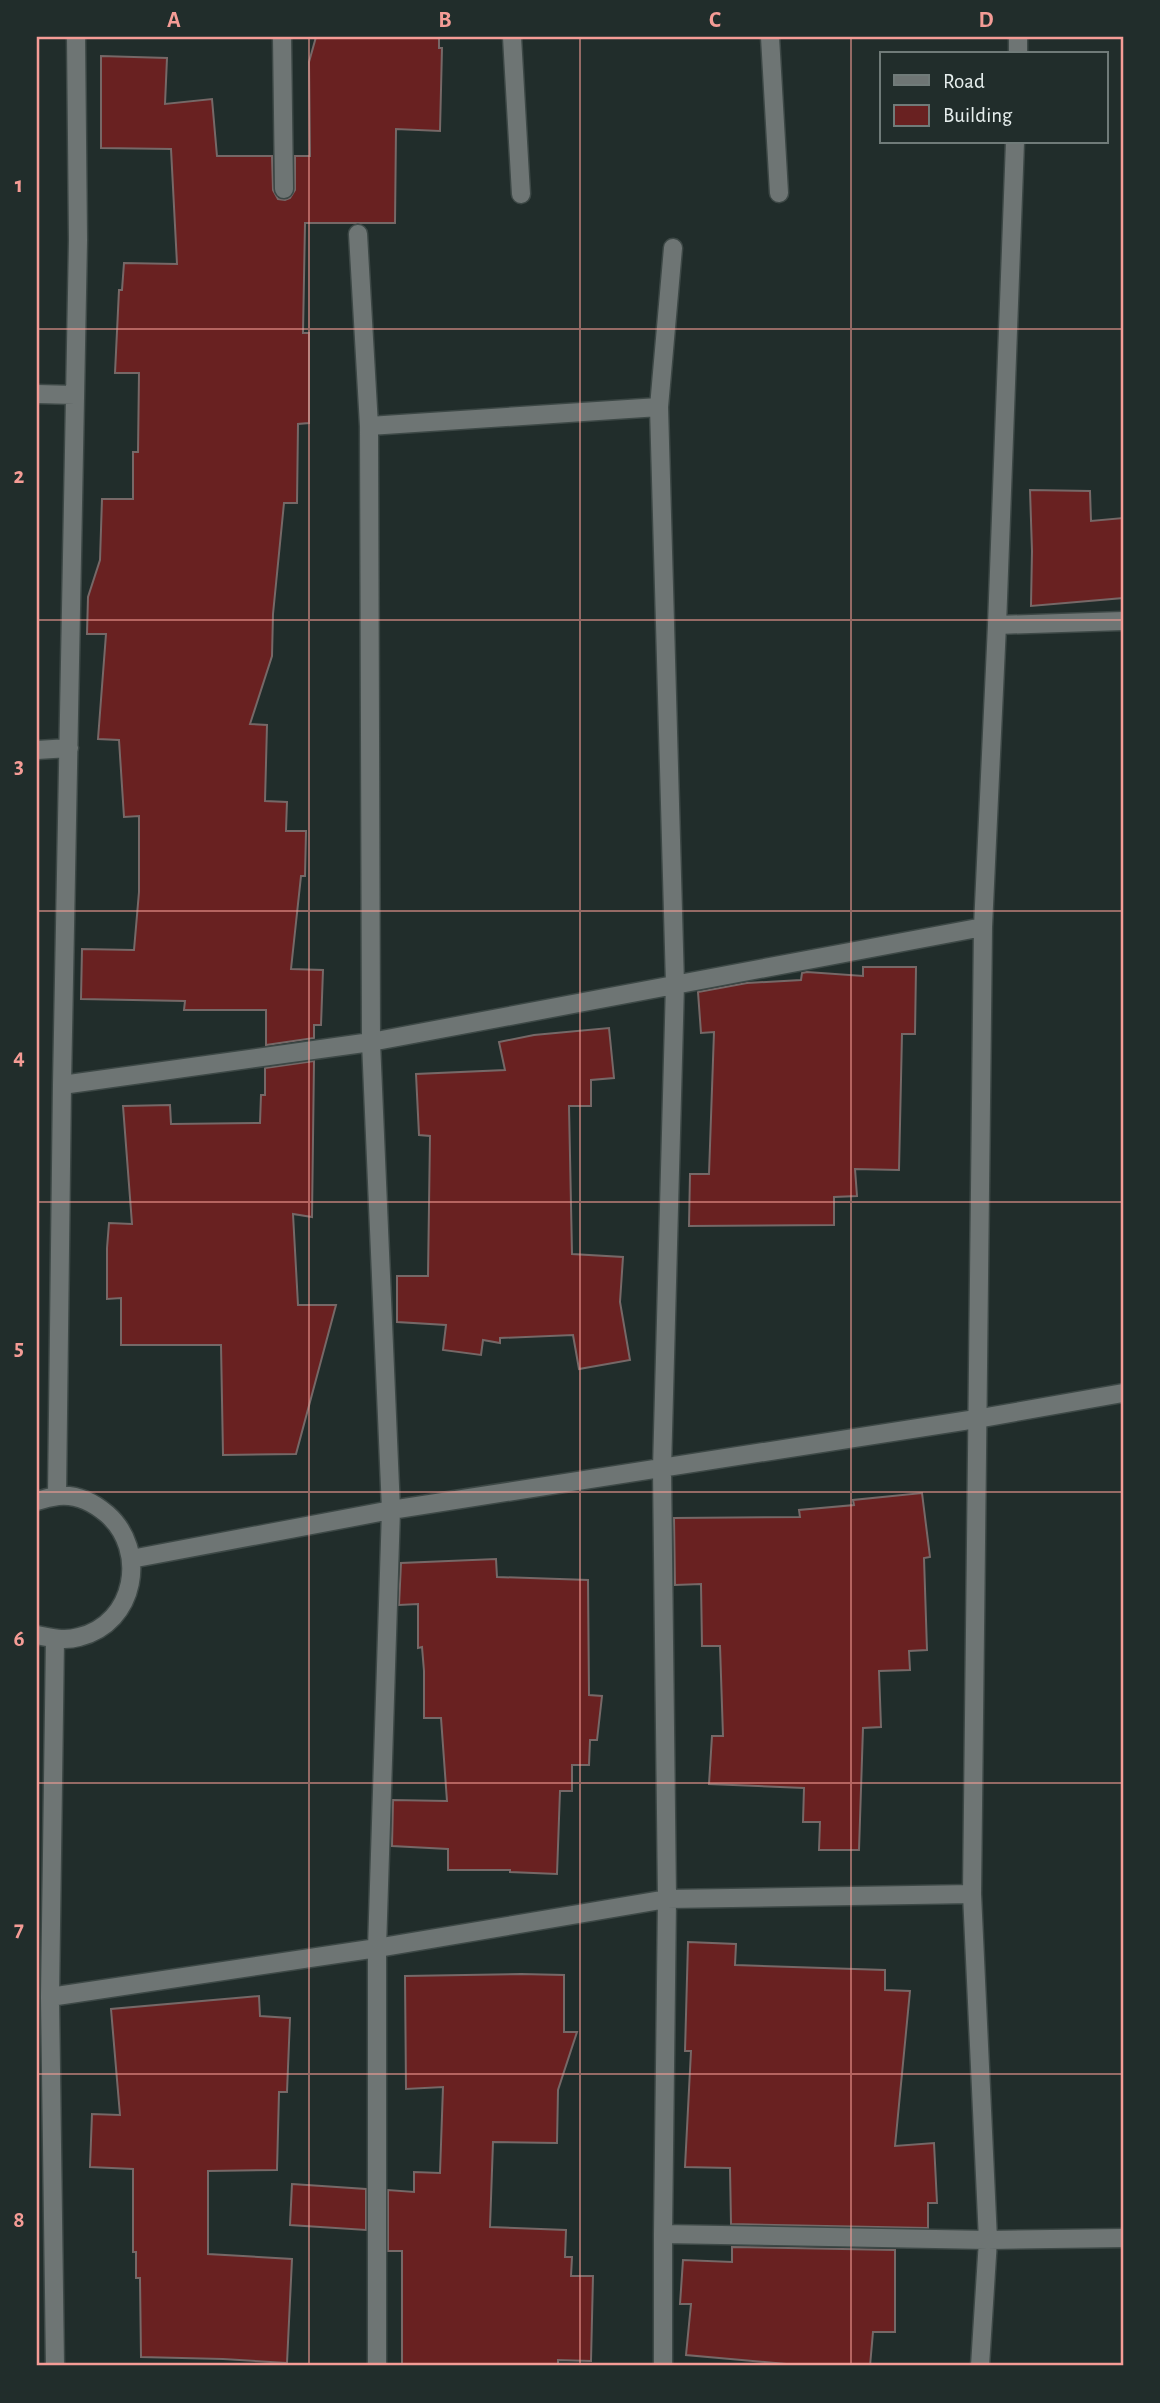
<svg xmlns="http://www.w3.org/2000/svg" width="1160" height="2403" font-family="'Alegreya Sans',sans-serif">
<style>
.building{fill:#692121;stroke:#766867;stroke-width:2}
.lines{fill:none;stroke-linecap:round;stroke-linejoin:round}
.minor-casing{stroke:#3d4846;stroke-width:21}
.minor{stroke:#6e7574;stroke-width:18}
.grid{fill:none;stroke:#f59c96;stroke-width:2;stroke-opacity:0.55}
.neatline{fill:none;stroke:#f59c96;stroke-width:2.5}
.grid-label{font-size:23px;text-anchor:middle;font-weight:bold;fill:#f59c96}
</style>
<rect width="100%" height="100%" fill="#212d2b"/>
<path class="building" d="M316,37H439V48H442L440,131L396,129L395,223H305L303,333H309V423L298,424L297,503H284L273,614L272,656L250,724L267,725L265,801L287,802L286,831H306L305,876H301L291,969L323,970L321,1025H314V1038L266,1045V1010H184L185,1001L81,999L82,949L134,950L139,892V816L124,817L119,740L98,739L106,634H87L88,597L100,560L102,499H133V452H138L139,373H115L119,290H122L124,263L177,264L171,149L101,148V56L167,58L165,104L212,99L217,156H272L273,190L278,199L285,200L290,198L295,190V156H310L309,62Z
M1030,490L1090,491L1091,521L1123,518V598L1031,606L1032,551Z
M863,967H916L915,1034H902L899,1170L855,1169L857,1196L834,1197V1225L689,1226L690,1174H709L714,1032L701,1033L698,992L747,983L801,980L802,973L807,972L863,976Z
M609,1028L614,1078L591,1080V1106H569L572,1254L623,1257L620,1302L630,1360L579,1369L573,1335L500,1338V1343L483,1340L481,1355L443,1350L446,1325L397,1322V1276H428L430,1136L419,1135L416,1074L505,1070L499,1042L534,1035Z
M314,1061L312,1217L293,1214L298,1305H336L296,1454L223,1455L221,1345H121V1298L107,1299V1248L109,1223L132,1224L123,1106L170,1105L171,1124L260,1123L261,1095H265V1068Z
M922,1493L930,1557L924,1558L927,1650L909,1651L910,1670L879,1671L881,1727L863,1728L859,1850H819L820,1822H803L804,1788L709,1784L712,1736H723L720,1646H702L701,1584L675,1585L674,1518L800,1517L799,1510L854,1505L853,1500Z
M496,1559L497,1577L588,1580L589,1695L602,1696L597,1740H590L589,1765H572V1791H560L557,1874L510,1872V1870H448V1849L392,1846L393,1800L447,1801L441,1718H424V1671L422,1647L418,1648V1604L399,1605L401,1563Z
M688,1942L736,1944L735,1965L885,1970V1990L910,1991L895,2146L934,2143L937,2203H928V2228L731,2224L730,2168L685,2167L691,2051H685Z
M521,1974L564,1975V2032H577L558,2090L557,2143L493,2142L490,2227L566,2230L565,2257H572L571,2276H593L591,2361L558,2360V2366H402V2251H388V2190L414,2192V2172L440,2173L443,2087L406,2089L405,1976Z
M259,1996L260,2016L290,2018L287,2092H279L277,2170L208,2171V2254L292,2259L287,2363L223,2359L141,2357L140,2278H136V2252H133V2169L90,2167L92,2114L120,2115L111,2009Z
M292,2184L366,2189V2230L290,2225Z
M732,2247L895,2250V2332H873L870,2366H808L686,2355L691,2304H680L683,2260L732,2262Z"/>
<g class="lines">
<g class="minor-casing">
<path id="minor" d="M282,37L284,189
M512,37L521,194
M770,37L779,193
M1018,54V37
M358,234L369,426L371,1042L391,1510L377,1948V2366
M673,248L659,407L675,984L662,1469L667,1899L663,2234L988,2240L1123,2238
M37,394L75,395
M369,426L659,407
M997,625L1123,621
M37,750L69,748
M62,1085L371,1042L983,927
M57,1496L62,1085L78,240L76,37
M37,1501C43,1499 51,1497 58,1496C76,1494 93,1502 107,1514C148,1550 136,1623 79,1637C65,1641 51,1638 37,1635
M131,1559L391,1510L976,1419L1123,1393
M55,1639L50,1997L55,2366
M50,1997L377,1948L667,1899L972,1894
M663,2234V2366
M980,2366L988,2240L972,1894L983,927L997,625L1015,142"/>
</g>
<use href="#minor" class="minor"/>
</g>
<path class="grid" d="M309,37V2366M580,37V2366M851,37V2366M37,329H1123M37,620H1123M37,911H1123M37,1202H1123M37,1492H1123M37,1783H1123M37,2074H1123"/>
<rect width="1160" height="2403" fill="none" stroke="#212d2b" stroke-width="77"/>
<rect x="880" y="52" width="228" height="91" fill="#212d2b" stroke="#707b79" stroke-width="2"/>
<rect x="894" y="75" width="35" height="10" fill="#6e7574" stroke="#707b79" stroke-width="2"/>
<text x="943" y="88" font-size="21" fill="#e7efee">Road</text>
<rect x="894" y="105" width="35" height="21" fill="#692121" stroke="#707b79" stroke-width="2"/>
<text x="943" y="122" font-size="21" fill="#e7efee">Building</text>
<rect x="38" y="38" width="1084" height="2326" class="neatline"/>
<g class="grid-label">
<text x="174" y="27">A</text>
<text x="445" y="27">B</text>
<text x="715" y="27">C</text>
<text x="986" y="27">D</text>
<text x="19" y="192">1</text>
<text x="19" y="483">2</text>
<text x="19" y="773">3</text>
<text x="19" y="1064">4</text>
<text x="19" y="1355">5</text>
<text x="19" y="1646">6</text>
<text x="19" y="1936">7</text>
<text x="19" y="2227">8</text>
</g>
</svg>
